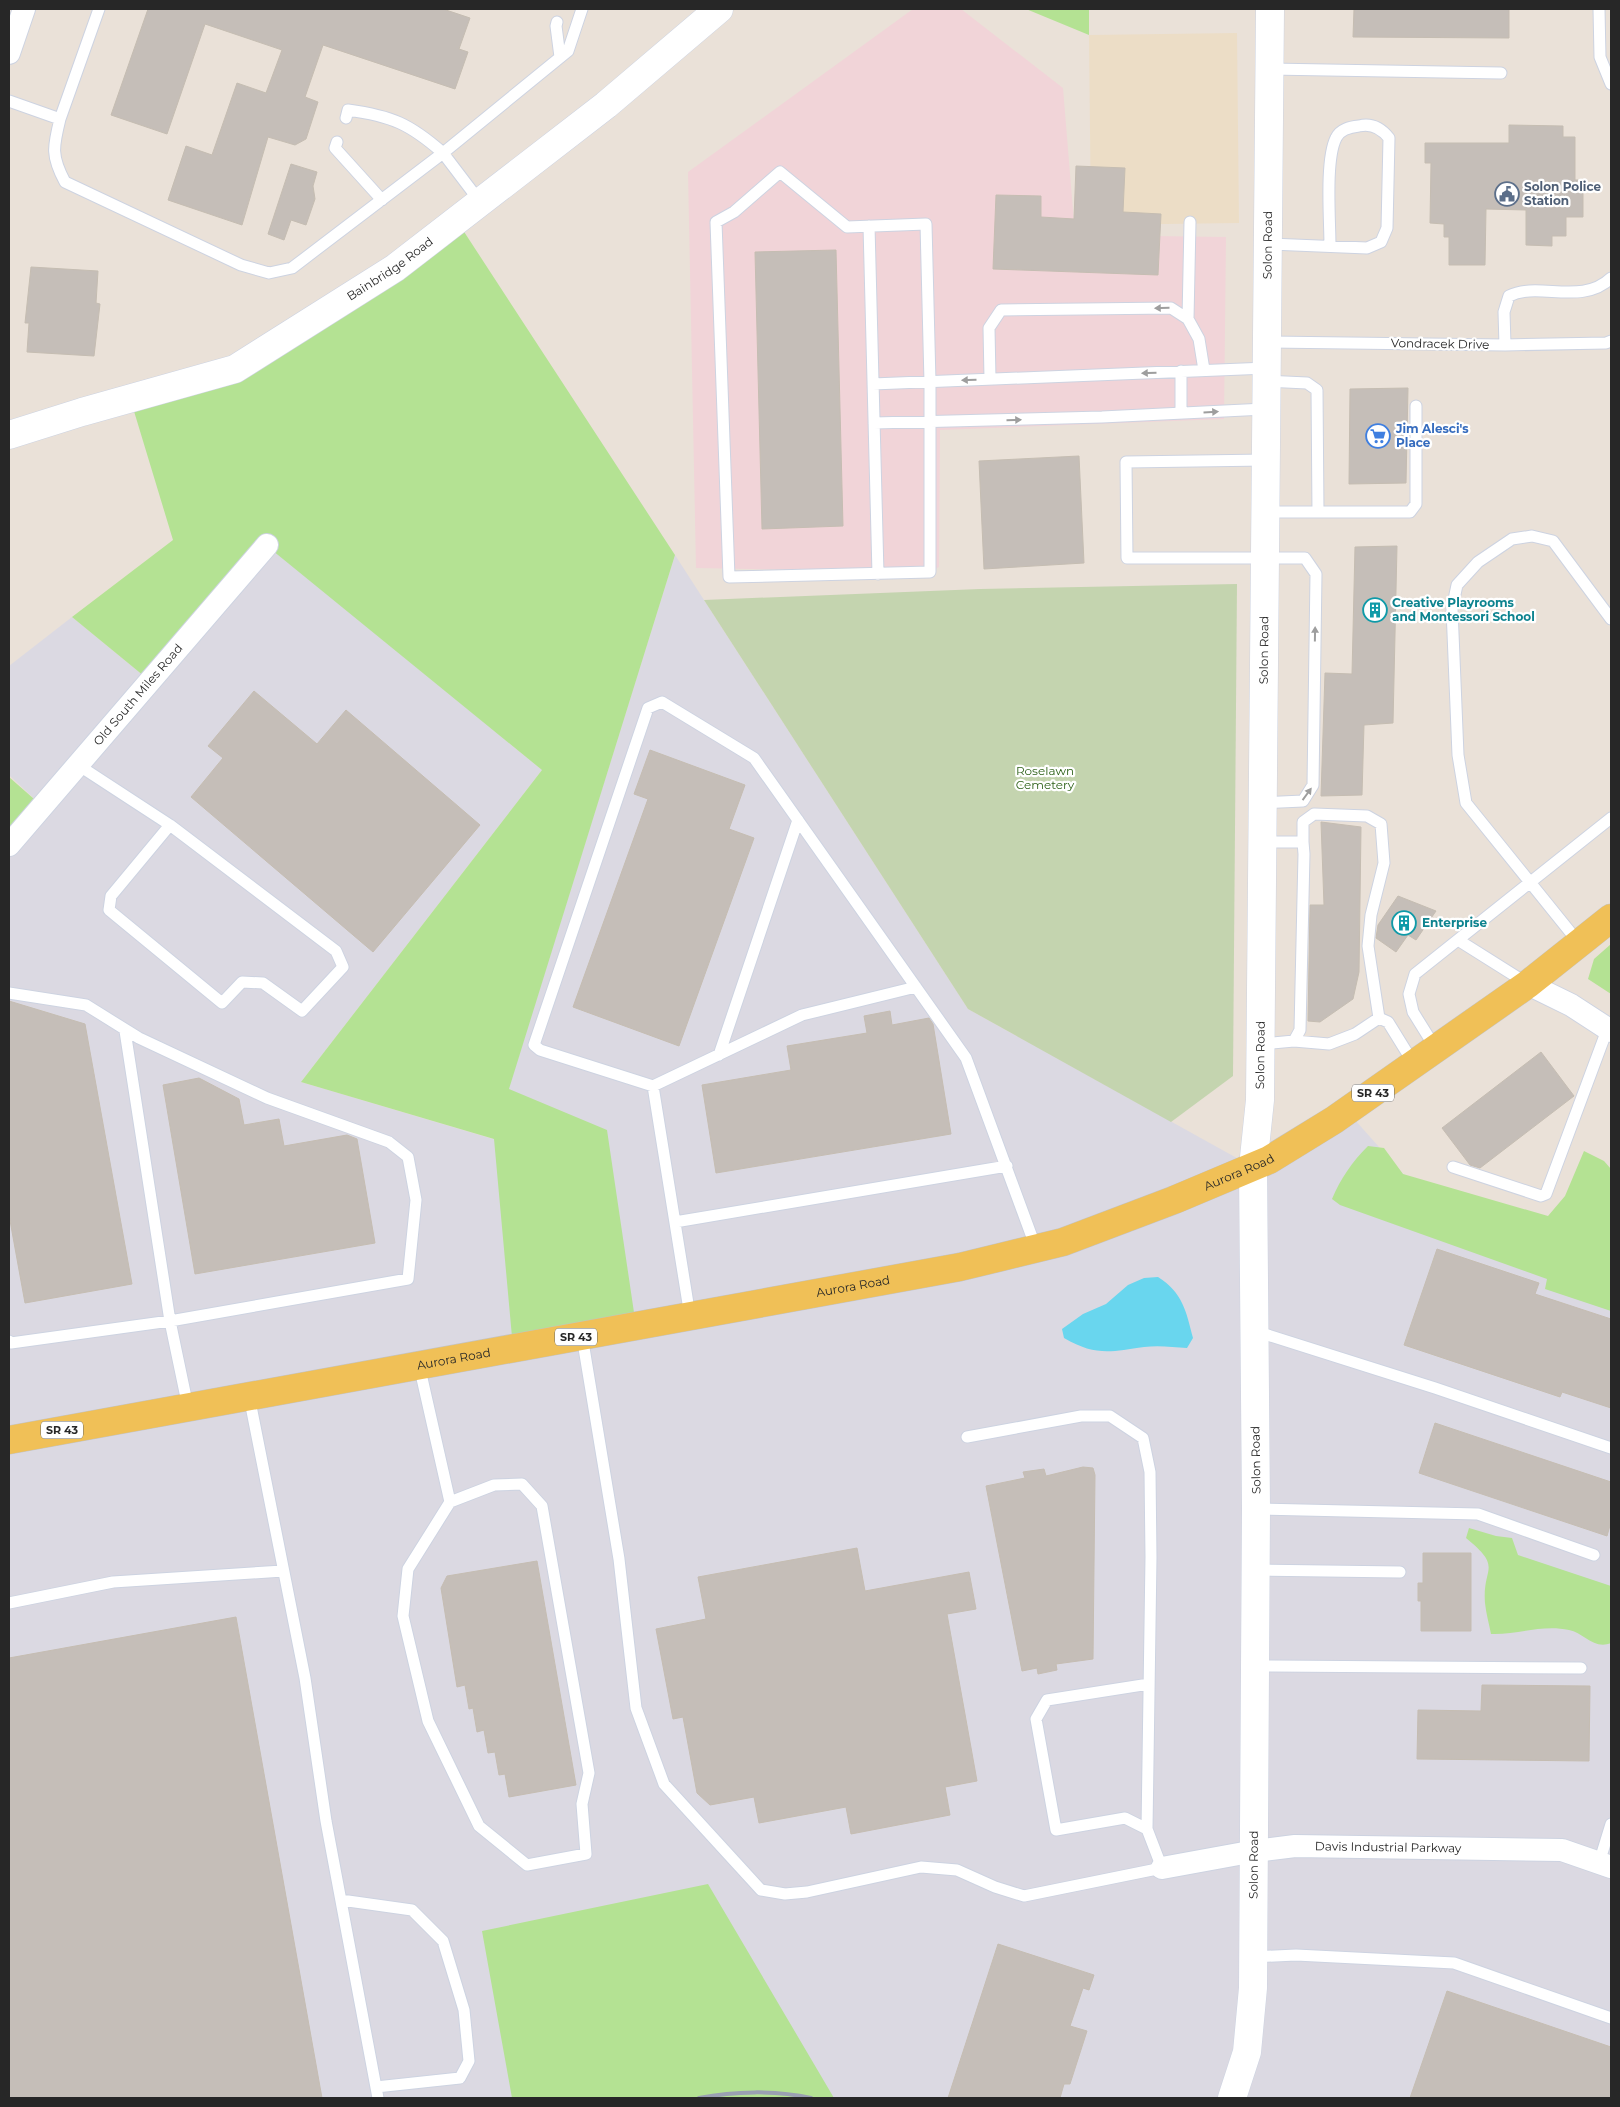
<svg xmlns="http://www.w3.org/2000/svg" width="1620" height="2107" font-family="Montserrat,sans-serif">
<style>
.industrial{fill:#dbd9e2}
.education{fill:#ecddc6}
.medical{fill:#f1d4d8}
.green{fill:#b4e293}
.cemetery{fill:#c4d4af}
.water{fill:#69d6ee}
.building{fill:#c5beb8;stroke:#c5bdb2}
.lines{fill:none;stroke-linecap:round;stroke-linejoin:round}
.lane-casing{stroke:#cdd3e1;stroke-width:13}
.street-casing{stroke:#cdd3e1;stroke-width:24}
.secondary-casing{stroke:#cdd3e1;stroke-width:29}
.primary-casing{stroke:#c3c3c3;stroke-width:29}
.lane{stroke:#fff;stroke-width:11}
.street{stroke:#fff;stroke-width:22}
.secondary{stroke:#fff;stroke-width:28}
.primary{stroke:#f0c057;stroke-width:28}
.rail{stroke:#9ba0b2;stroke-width:4}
.oneway{fill:#9e9e9e}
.labels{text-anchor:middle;stroke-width:4.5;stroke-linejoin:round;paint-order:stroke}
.shield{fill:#fff;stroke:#686868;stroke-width:1}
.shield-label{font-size:11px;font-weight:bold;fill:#272727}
.service-label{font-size:12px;font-weight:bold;fill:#4e5e75;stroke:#fff;text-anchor:start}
.street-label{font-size:12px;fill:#272727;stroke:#fff}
.shop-label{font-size:12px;font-weight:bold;fill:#366cbe;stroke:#fff;text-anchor:start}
.culture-label{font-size:12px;font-weight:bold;fill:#0d838f;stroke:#fff;text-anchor:start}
.park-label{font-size:12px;fill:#2e6219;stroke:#fff}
</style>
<rect width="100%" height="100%" fill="#eae1d8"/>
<path class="industrial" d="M267,545L542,770L301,1082L493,1139L675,555L968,1009L1253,1167L1347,1111L1403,1174L1611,1275V2098H9V845L42,806L9,775V666L72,617L150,681Z"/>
<path class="education" d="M1237,33L1239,223L1091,225L1089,35Z"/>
<path class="medical" d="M913,9H961L1063,88L1075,235L1226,237L1224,419L940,430L939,567L930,572L696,568L688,172Z"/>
<path class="green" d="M1026,9H1089V35Z
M457,221L675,555L509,1089L607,1130L636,1326L513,1348L494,1139L301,1082L542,770L267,546L150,681L72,617L173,540L130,398L235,369Z
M9,777L42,806L9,845Z
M1611,944V994L1588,979L1594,959Z
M1368,1146L1384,1148L1403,1174L1548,1216L1565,1196L1584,1151L1604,1161L1611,1169V1311L1545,1289L1547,1279L1340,1205L1332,1199C1341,1178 1352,1162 1368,1146Z
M1469,1528L1496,1536L1512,1538L1518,1555L1611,1586V1643C1594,1650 1584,1633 1569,1630C1542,1624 1517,1635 1491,1634C1489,1624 1486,1613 1485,1603C1482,1566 1504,1569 1466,1538Z
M708,1884L834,2098H512L482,1931Z"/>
<path class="cemetery" d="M1237,584L1233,1076L1171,1122L968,1009L704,600L980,589Z"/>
<path class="water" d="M1158,1277C1183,1293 1186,1311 1193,1338L1187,1348C1173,1347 1158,1345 1144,1347C1110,1352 1095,1356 1064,1338L1062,1329L1083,1314L1106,1304L1128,1285L1144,1278Z"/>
<path class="building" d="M148,9H443L470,18L459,49L468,52L455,89L323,45L305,97L318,102L306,139L295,145L268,137L242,225L168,200L186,146L212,155L237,83L266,93L282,50L205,24L167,134L111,115Z
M1354,9H1509V38L1353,37Z
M1509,125L1563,126V137H1575V180H1583V217H1566V236H1552V246L1526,245V210L1486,209L1485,265H1449V237H1444V224L1430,223L1431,163H1425V143H1509Z
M291,164L317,172L313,186L315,199L306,225L291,220L284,240L268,234Z
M1076,166L1125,168L1123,212L1161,214L1158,275L993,269L996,195L1041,196V217L1074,219Z
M836,250L843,526L762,529L755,252Z
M31,267L98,271L96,303L100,304L94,356L27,352L29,323H25Z
M1408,388L1406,483L1349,484L1350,389Z
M1079,456L1084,563L984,569L979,461Z
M1397,546L1393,723L1364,725L1362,795L1321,796L1325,673L1352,674L1355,547Z
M254,691L317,744L346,710L480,825L373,952L191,797L223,758L208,746Z
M650,750L745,785L729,829L754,838L679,1046L573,1007L648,799L634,794Z
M1321,822L1361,827L1359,972L1353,999L1320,1022L1308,1021L1310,905H1324Z
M1398,896L1436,911L1416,940L1408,935L1396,952L1376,938L1378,925Z
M9,1001L85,1024L132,1284L25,1303L9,1215Z
M890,1011L892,1025L929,1018L933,1024L951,1134L716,1173L702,1085L791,1070L787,1046L867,1033L864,1016Z
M1541,1052L1574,1096L1480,1168L1470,1165L1442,1128Z
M199,1078L239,1099L244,1125L279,1119L284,1146L347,1135L357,1139L375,1243L195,1274L163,1085Z
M1437,1249L1539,1283L1535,1294L1611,1319V1408L1562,1392L1560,1397L1404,1345Z
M1435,1423L1611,1482V1522L1607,1536L1419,1473Z
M1083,1467L1093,1468L1095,1475L1093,1659L1056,1664L1057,1670L1038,1674L1037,1668L1022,1671L986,1486L1025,1478L1023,1472L1044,1469L1046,1476Z
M857,1548L865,1591L969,1572L976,1609L947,1614L977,1781L945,1787L950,1815L851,1834L846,1807L759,1823L754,1797L710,1805L697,1793L683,1717L673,1719L656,1629L706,1619L698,1577Z
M1423,1553H1471V1631H1421V1601H1418V1583H1423Z
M537,1561L576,1785L509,1797L505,1774L499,1775L495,1752L488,1753L484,1730L477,1732L473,1708L469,1709L465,1685L457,1687L441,1588L447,1576Z
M236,1617L322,2098H9V1658Z
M1482,1685L1590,1686L1589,1761L1417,1759L1418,1710L1481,1711Z
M998,1944L1094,1975L1089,1990L1083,1988L1070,2026L1087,2031L1070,2084H1064L1060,2098H948Z
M1447,1991L1611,2047V2098H1410Z"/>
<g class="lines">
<g class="lane-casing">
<path id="lane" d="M1599,9L1600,57L1611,84
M557,22L556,26L560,57
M1270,69L1501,73
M9,101L60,119L99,9
M60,119C53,147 51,156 65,182L241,265L269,273L292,268L443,153C410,124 392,116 348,110L346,118
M337,142L335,148L382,200
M780,172L847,227L926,224L930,382V572L729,577L716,222L734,212Z
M481,203L443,153L568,51L582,9
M869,226L878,574
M1269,244L1367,248L1381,242L1387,228L1389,138C1381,128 1371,123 1359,126C1350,127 1340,129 1336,138C1325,160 1330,220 1330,246
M1188,319L1190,222
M1268,342L1505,345L1606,343L1611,341
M1505,345L1504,312L1509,296C1538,281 1582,306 1611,278
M990,379L989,328L1001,310L1171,308L1188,319L1199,339L1204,370
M1267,381L1307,383L1317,390L1318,512
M873,384L1267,368
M1181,413V371
M874,423L1102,417L1265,409
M1265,512H1410L1416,504V406
M78,765L170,825L336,951L343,967L302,1011L263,983L242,982L222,1003L109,910L111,896L170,825
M1262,803L1303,801L1313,785L1316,574L1305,558H1127L1126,462L1266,460
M1303,842V822L1314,814L1367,816L1381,824L1384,863L1371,915L1368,946L1379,1018
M1458,940L1528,984
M1579,943L1466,803L1458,755L1452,609L1457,585L1478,562L1512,539L1532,536L1553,541L1611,619
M9,993L86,1005L139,1038L267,1098L389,1142L408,1157L416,1200L408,1279L170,1321L11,1343L9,1341
M125,1031L170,1321L188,1407
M1294,1041L1329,1044L1355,1034L1379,1018L1388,1022L1414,1064
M1261,1044L1294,1041L1300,1030L1304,854L1303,842H1262
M1436,1049L1413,1012L1409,994L1415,974L1611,818
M719,1055L798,820
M653,1086L802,1015L916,987
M1453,1167L1541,1196L1546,1194L1607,1030
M675,1222L1007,1166
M690,1316L653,1086L540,1050L534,1045L648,708L662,702L754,758L966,1058L1036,1248
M1255,1331L1435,1388L1611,1448
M582,1336L619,1559L636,1708L664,1784L761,1890L785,1894L807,1892L921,1867L957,1870L995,1887L1024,1896L1162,1868L1147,1829L1151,1557L1150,1472L1143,1438L1110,1416H1081L967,1437
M419,1365L450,1502L408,1569L403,1616L428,1721L479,1826L527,1865L586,1854L582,1804L589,1773L542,1506L522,1484L494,1485L450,1502
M249,1396L305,1678L326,1821L378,2098
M1256,1509L1478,1514L1594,1555
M1256,1570L1400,1572
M9,1603L113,1582L283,1571
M1255,1666L1581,1668
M1147,1829L1125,1818L1056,1830L1036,1719L1047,1700L1149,1684
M1599,1863L1611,1824
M341,1900L412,1910L443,1941L464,2010L469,2061L460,2078L376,2087
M1252,1957L1296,1955L1454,1963L1611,2018"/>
</g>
<g class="street-casing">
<g id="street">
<path d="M9,53L24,9"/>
<path id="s1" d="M9,845L267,545"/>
<path d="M1528,984L1571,1005L1611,1031"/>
<path id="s2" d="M1162,1868L1255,1851L1295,1846L1562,1850L1611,1867"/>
</g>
</g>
<g class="secondary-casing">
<g id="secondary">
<path id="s3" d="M9,435L82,412L235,369L395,268L606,105L719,9"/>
<path id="s4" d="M1232,2098L1247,2052L1253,1988L1256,1509L1253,1167L1260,1100L1270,9"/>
</g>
</g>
<g class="primary-casing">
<g id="primary">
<path id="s5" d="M9,1440L960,1267L1063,1242L1174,1200L1269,1160L1334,1120L1528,984L1611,918"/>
</g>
</g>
<use href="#lane" class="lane"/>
<use href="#street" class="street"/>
<use href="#secondary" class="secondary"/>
<use href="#primary" class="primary"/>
<path class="rail" d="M699,2098C734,2091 776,2090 811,2098"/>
</g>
<defs><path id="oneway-solid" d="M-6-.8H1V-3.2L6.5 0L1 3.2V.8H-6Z" transform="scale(1.25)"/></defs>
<g class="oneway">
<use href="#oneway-solid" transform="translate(1162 308) rotate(179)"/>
<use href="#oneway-solid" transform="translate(1149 373) rotate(178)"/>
<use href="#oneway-solid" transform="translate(969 380) rotate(178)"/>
<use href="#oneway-solid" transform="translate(1211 412) rotate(-3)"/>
<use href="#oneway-solid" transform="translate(1014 420) rotate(-2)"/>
<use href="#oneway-solid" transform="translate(1315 634) rotate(-89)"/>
<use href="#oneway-solid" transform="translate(1307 794) rotate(-54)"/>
</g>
<defs>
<g id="civic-ring" transform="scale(1.25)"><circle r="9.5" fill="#fff" stroke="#5c6f8a" stroke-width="1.5"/><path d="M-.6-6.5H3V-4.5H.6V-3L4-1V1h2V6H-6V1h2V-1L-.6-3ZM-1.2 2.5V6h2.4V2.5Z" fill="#5c6f8a"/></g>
<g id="supermarket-ring" transform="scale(1.25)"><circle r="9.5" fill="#fff" stroke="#3f7fe0" stroke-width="1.5"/><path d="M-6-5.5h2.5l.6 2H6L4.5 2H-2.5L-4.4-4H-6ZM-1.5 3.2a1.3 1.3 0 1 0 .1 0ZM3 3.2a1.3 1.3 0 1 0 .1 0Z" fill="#3f7fe0"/></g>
<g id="building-ring" transform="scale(1.25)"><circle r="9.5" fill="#fff" stroke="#0f9aa8" stroke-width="1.5"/><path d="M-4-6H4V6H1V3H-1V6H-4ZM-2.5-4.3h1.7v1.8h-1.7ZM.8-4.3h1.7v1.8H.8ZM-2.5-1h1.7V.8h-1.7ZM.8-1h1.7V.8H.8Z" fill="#0f9aa8"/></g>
</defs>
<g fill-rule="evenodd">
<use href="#civic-ring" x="1507" y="194"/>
<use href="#supermarket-ring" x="1378" y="436"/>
<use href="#building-ring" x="1375" y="610"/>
<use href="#building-ring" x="1404" y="923"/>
</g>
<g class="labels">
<g class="shield">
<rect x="1352" y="1084.5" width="42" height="17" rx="4"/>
<rect x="555" y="1328.5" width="42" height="17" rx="4"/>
<rect x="41" y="1421.5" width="42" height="17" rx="4"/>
</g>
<g class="shield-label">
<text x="1373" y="1097">SR 43</text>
<text x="576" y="1341">SR 43</text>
<text x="62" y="1434">SR 43</text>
</g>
<g class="service-label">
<text x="1524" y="191">Solon Police<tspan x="1524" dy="14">Station</tspan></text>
</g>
<g class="street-label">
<text dy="4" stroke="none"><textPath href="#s4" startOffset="1856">Solon Road</textPath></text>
<text dy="4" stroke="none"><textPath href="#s3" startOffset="420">Bainbridge Road</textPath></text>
<text transform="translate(1440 344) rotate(1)" y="4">Vondracek Drive</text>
<text dy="4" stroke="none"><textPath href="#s4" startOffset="1451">Solon Road</textPath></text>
<text dy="4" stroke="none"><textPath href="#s1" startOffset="198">Old South Miles Road</textPath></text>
<text dy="4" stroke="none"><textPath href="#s4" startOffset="1046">Solon Road</textPath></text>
<text dy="4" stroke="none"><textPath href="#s5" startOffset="1262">Aurora Road</textPath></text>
<text dy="4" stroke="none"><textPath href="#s5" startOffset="858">Aurora Road</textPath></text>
<text dy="4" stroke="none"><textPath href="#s5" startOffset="452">Aurora Road</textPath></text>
<text transform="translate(1256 1460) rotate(-91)" y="4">Solon Road</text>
<text dy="4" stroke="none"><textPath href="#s2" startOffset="228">Davis Industrial Parkway</textPath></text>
<text dy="4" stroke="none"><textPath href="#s4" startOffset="236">Solon Road</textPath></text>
</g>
<g class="shop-label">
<text x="1396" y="433">Jim Alesci's<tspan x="1396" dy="14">Place</tspan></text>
</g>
<g class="culture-label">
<text x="1392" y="607">Creative Playrooms<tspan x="1392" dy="14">and Montessori School</tspan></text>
<text x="1422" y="927">Enterprise</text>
</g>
<g class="park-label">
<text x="1045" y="775">Roselawn<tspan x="1045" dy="14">Cemetery</tspan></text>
</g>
</g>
<rect width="1620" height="2107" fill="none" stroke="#272727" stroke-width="20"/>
</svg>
